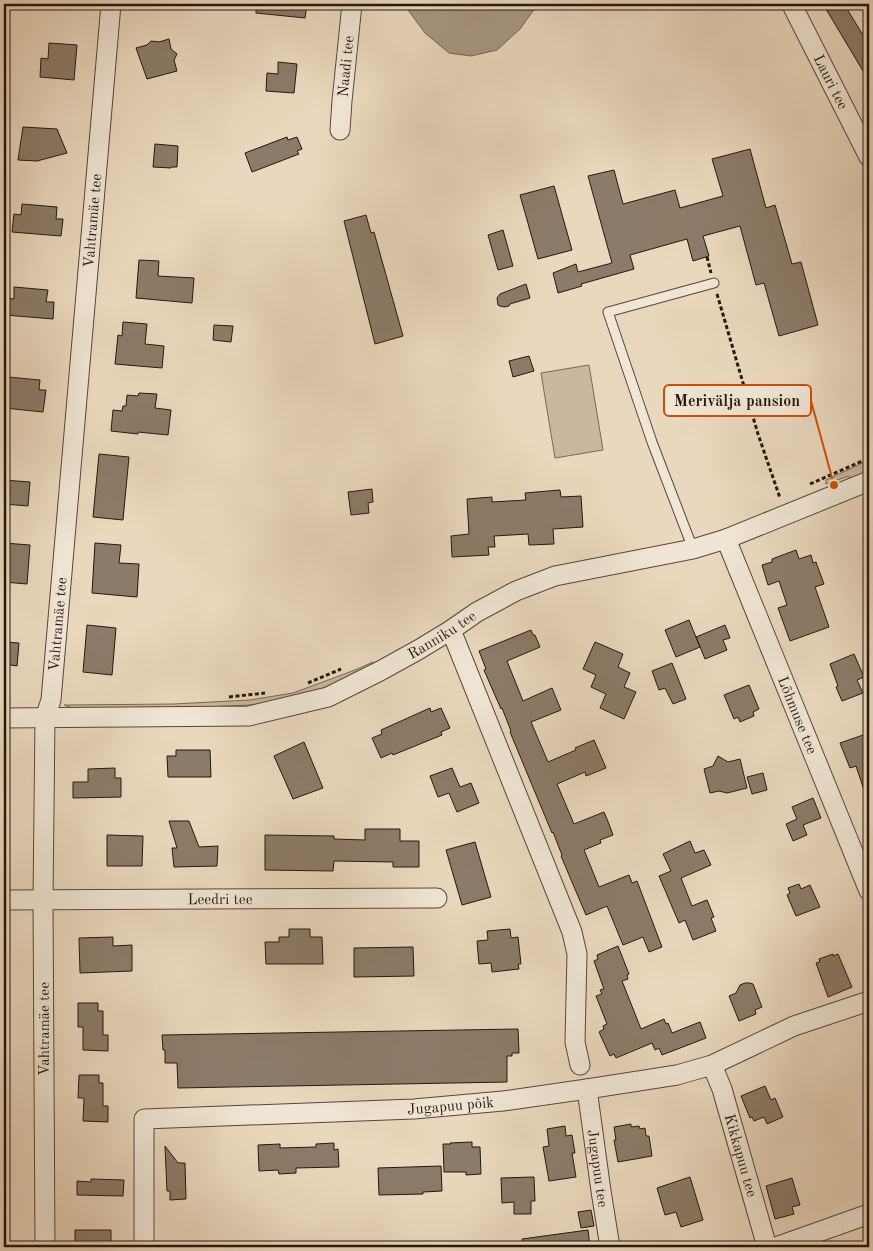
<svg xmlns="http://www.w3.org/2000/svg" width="873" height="1251" font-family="'Old Standard TT',serif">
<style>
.green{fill:#c9b7a0;stroke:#786756}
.water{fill:#a79682;stroke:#736353}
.building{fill:#8c7b69;stroke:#26170d}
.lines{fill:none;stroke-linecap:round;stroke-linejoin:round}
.lane-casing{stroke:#574739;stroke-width:11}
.street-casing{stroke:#574739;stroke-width:21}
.path{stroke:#26170d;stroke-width:3;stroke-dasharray:4 2.5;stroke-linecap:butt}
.lane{stroke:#f1e6d5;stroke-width:9}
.street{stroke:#f1e6d5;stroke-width:19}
.labels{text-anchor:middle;stroke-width:4;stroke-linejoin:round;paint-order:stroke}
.street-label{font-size:15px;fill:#26170d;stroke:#f1e6d5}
.leader{fill:none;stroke:#cb4f0c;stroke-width:2}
.callout-dot{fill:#cb4f0c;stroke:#f1e6d5;stroke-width:2}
.callout{fill:#f1e6d5;stroke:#cb4f0c;stroke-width:2}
.callout-label{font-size:16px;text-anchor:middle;font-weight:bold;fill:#26170d}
</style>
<rect width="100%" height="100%" fill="#ead8be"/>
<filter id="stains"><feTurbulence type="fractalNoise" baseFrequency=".004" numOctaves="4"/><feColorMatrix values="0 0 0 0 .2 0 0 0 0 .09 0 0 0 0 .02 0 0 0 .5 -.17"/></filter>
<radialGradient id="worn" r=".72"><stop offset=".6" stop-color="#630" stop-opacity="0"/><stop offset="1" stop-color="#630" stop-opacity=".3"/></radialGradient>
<path class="green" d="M589,365L603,450L555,458L541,373Z
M869,460V474L850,480L849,476L826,484V480Z
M373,662L374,666L335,685L281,701L250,705L179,708L75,709L64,705L173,704L250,700L293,693L355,670Z"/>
<path class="water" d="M407,4H538L520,29L497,50L471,56L449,53L425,33L408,10Z"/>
<path class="building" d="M256,4H307L305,18L256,13Z
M823,4H844L869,45V81Z
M169,39L171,49L177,54L174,60L177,71L147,79L136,48L147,45L151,41L159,42Z
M49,43L77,45L74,80L40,77L41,58L48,59Z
M278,62L297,64L294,93L266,91L267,73L278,74Z
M23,127L57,129L67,153L37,161L18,160Z
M287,137L288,140L297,137L302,149L297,151L299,154L252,172L245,153Z
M155,144L178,146L177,167H172L171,168L153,167Z
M750,149L766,208L775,205L792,264L801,262L818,325L779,336L764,283L756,285L740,226L703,236L709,256L693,261L687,239L630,255L634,269L581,284L582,286L558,293L553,273L576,264L578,272L612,263L588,176L614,170L623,204L675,190L680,208L723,196L712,159Z
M554,186L572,250L538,259L520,195Z
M22,204L57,207L56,219H63L61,236L12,232L14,214L21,215Z
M366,215L371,233L374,232L403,336L375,344L344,221Z
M503,230L513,266L498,270L488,235Z
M139,260L159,261L158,276L194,278L192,303L136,298Z
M526,284L530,298L510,304L509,306L504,307L500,306L498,305L497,298L500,294Z
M14,287L48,290L46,302H54L53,319L5,315L6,298L14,299Z
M123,322L147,324L145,344L164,346L162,368L115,364L118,335L122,336Z
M214,325L233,326L231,342L213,340Z
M529,356L534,371L513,377L509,361Z
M8,377L40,380L39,390H46L43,412L4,408V387H6Z
M139,393L157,394L155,408L171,410L168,435L138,432V434L111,431L113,410L122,411L123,406H126L127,395L138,396Z
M99,454L129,457L123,520L93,517Z
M4,480L30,482L28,506L4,504Z
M372,489L373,502L368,503L369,513L351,515L348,492Z
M560,490L561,497L581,496L583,527L553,529L554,544L529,545L528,534L494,536L495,547H488L489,555L452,557L451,536L469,534L467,499L492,497V502L526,500L525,493Z
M4,543L30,545L27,584L4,582Z
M95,543L121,545L119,563L139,564L137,597L92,593Z
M796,550L799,559L811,555L813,563L816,562L824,584L815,587L829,627L790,641L778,608L787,605L779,581L768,585L762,565L772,562V559Z
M689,620L700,647L676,657L665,630Z
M87,625L116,628L112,675L83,672Z
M725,625L730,638L723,640L727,650L705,659L696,637Z
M531,630L533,635H535L540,647L507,661L523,701L552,688L561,710L531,722L548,762L576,750L575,748L594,740L606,768L586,776L585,772L557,784L574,824L604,812L609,824L613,835L600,840L601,843L584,850L599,887L629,875L632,883L637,881L662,947L649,952L643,937L623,945L607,906L586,915L561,856L562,855L553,832L552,833L510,732L511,731L502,708L501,709L484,670L486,669L479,651Z
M4,642L19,643L17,666L4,664Z
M595,642L623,654L618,667L630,673L624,687L636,692L624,719L600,708L606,694L591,687L596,675L583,669Z
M854,654L864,677L857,680L863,693L842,701L836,687L838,686L830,664Z
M672,663L686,699L673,704L665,688L659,690L652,671Z
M749,685L759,709L753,712L754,716L740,722L738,717L734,719L724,695Z
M430,708L431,712L441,708L450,728L441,732L442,735L393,755L392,753L381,758L372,738L382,734L381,730Z
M869,733V798L867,799L856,766L850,768L840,743Z
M304,742L323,788L293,799L274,756Z
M176,750H210L211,777H168L167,756H176Z
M718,756L728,762L740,759L747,788L727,793L719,791L710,793L704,769L713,766Z
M115,768V778H121V797L73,798V782H88V769Z
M452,768L460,787L471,783L479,803L457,812L449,793L438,797L430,776Z
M763,773L767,790L752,794L747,777Z
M813,798L821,818L803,825L807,835L793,841L786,824L797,819L792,807Z
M169,821H189L199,847L218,846L217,866L174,867L172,848H177Z
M365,829H400V841H419V867H393V862L334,861L333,871L265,870V835L334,836V839L365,840Z
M107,835L143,836L142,866H107Z
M690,841L695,853L704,850L711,865L681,878L692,906L707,900L714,917L711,918L716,931L693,940L685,920L679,923L659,876L671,871L663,854Z
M475,842L491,897L462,905L446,850Z
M799,884L801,889L810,885L820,907L796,916L787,895L790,893L788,888Z
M289,929H310V937H322L323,964H266L265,942H279V937H289Z
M510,929L511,938L518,937L521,964H518L519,969L492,972L491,963L479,964L477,941L488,940L487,931Z
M113,937V946L132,945V971L80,973L79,938Z
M618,946L629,974L627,975L628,979L622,981L641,1029L664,1019L666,1024L668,1023L672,1033L700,1022L706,1038L662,1055L659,1048L655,1050L652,1043L616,1058L614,1054L610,1056L599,1032L604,1029L603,1026L607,1024L596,996L602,994L600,990L604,989L594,961L598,959L597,955Z
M413,947L414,976L354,977V948Z
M833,954V956L838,954L852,987L828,997L816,963L820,962L819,959Z
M745,983H750L753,984L762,1007L755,1010L756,1014L739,1021L729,996L736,993L740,985Z
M78,1003H98V1011H103V1035H108V1051L83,1050V1027H78Z
M518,1029L519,1053H512V1056H507V1082L178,1088L177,1063H165V1050H163L162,1035Z
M79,1075H99V1083H103V1106H108V1122L83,1121L84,1098H78Z
M765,1086L771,1100L775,1098L783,1117L767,1124L764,1117L754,1121L752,1117L750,1118L741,1096Z
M631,1124V1127L639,1126L640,1129L645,1128L646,1136H649L652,1156L618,1162L614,1140H616L614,1127Z
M565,1126L566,1136L572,1135L575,1153H572L576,1177L549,1181L543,1147L549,1146L547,1129Z
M472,1142V1147H480L481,1174L466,1175V1172H444L443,1144H451L450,1143Z
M334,1143V1150L338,1149L339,1167L296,1168V1173L279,1174L278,1170L259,1171L258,1145L280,1144V1148L316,1147V1144Z
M165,1146L178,1163H185L186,1199L170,1200V1191H167Z
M441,1166L442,1191L423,1192V1194L379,1195L378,1168Z
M534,1177L535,1201H531V1214H514V1202L502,1203L501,1178Z
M690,1177L703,1220L681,1227L676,1212L665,1215L657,1188Z
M792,1178L800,1205L792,1207L794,1214L775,1219L766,1186Z
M91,1179L124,1180L123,1196L77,1195V1181L91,1182Z
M591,1210L594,1226L581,1228L578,1212Z
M75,1230H111V1247H75Z
M588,1230L590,1247H523L522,1239Z"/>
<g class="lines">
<g class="lane-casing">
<path id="lane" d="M693,549L652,442L608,312L714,283"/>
</g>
<g class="street-casing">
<g id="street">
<path id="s1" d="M793,7L869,157"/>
<path id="s2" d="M340,130L342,101L352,4"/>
<path id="s3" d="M726,539L869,891"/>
<path d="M451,630L572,932L577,954L575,1042L580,1065"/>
<path id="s4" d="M4,718L249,716L328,697L380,671L418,650L451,630L477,612L516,591L555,576L693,549L726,539L869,481"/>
<path id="s5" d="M4,900L437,898"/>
<path id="s6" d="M712,1065L722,1089L767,1247"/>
<path id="s7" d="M587,1089L601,1191L610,1247"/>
<path id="s8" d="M45,1247L43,900L45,718L51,700L111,4"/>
<path id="s9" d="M144,1247V1119L414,1109L503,1101L587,1089L677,1075L712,1065L794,1026L869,1001"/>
<path d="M776,1247L869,1214"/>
</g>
</g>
<path class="path" d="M707,257L711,273
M717,294L758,434L780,498
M810,484L869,458
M308,683L341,669
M229,697L265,693"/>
<use href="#lane" class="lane"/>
<use href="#street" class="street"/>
</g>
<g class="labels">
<g class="street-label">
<text dy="5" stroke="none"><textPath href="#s2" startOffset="64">Naadi tee</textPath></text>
<text dy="5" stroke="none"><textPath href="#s1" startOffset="84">Lauri tee</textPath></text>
<text dy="5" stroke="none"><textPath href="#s8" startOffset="1029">Vahtramäe tee</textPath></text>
<text dy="5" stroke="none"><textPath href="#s8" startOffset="624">Vahtramäe tee</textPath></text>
<text dy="5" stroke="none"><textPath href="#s4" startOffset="456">Ranniku tee</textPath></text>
<text dy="5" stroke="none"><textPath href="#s3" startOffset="190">Lõhmuse tee</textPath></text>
<text dy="5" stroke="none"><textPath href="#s5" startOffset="216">Leedri tee</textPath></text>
<text transform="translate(44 1029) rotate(-90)" y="5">Vahtramäe tee</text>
<text dy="5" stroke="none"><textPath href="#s9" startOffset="435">Jugapuu põik</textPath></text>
<text dy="5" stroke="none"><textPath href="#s6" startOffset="95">Kikkapuu tee</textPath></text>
<text dy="5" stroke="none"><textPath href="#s7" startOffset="80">Jugapuu tee</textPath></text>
</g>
</g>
<path class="leader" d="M834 485L811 401"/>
<circle class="callout-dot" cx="834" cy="485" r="5"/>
<rect class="callout" x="664" y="385" width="147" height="31" rx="5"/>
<g class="callout-label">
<text x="737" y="406">Merivälja pansion</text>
</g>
<rect width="873" height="1251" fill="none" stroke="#ead8be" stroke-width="20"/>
<rect x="5" y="5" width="863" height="1241" fill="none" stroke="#26170d" stroke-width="2.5"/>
<rect x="10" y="10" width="853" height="1231" fill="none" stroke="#26170d"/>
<rect width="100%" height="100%" filter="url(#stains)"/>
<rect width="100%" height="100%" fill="url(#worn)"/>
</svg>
